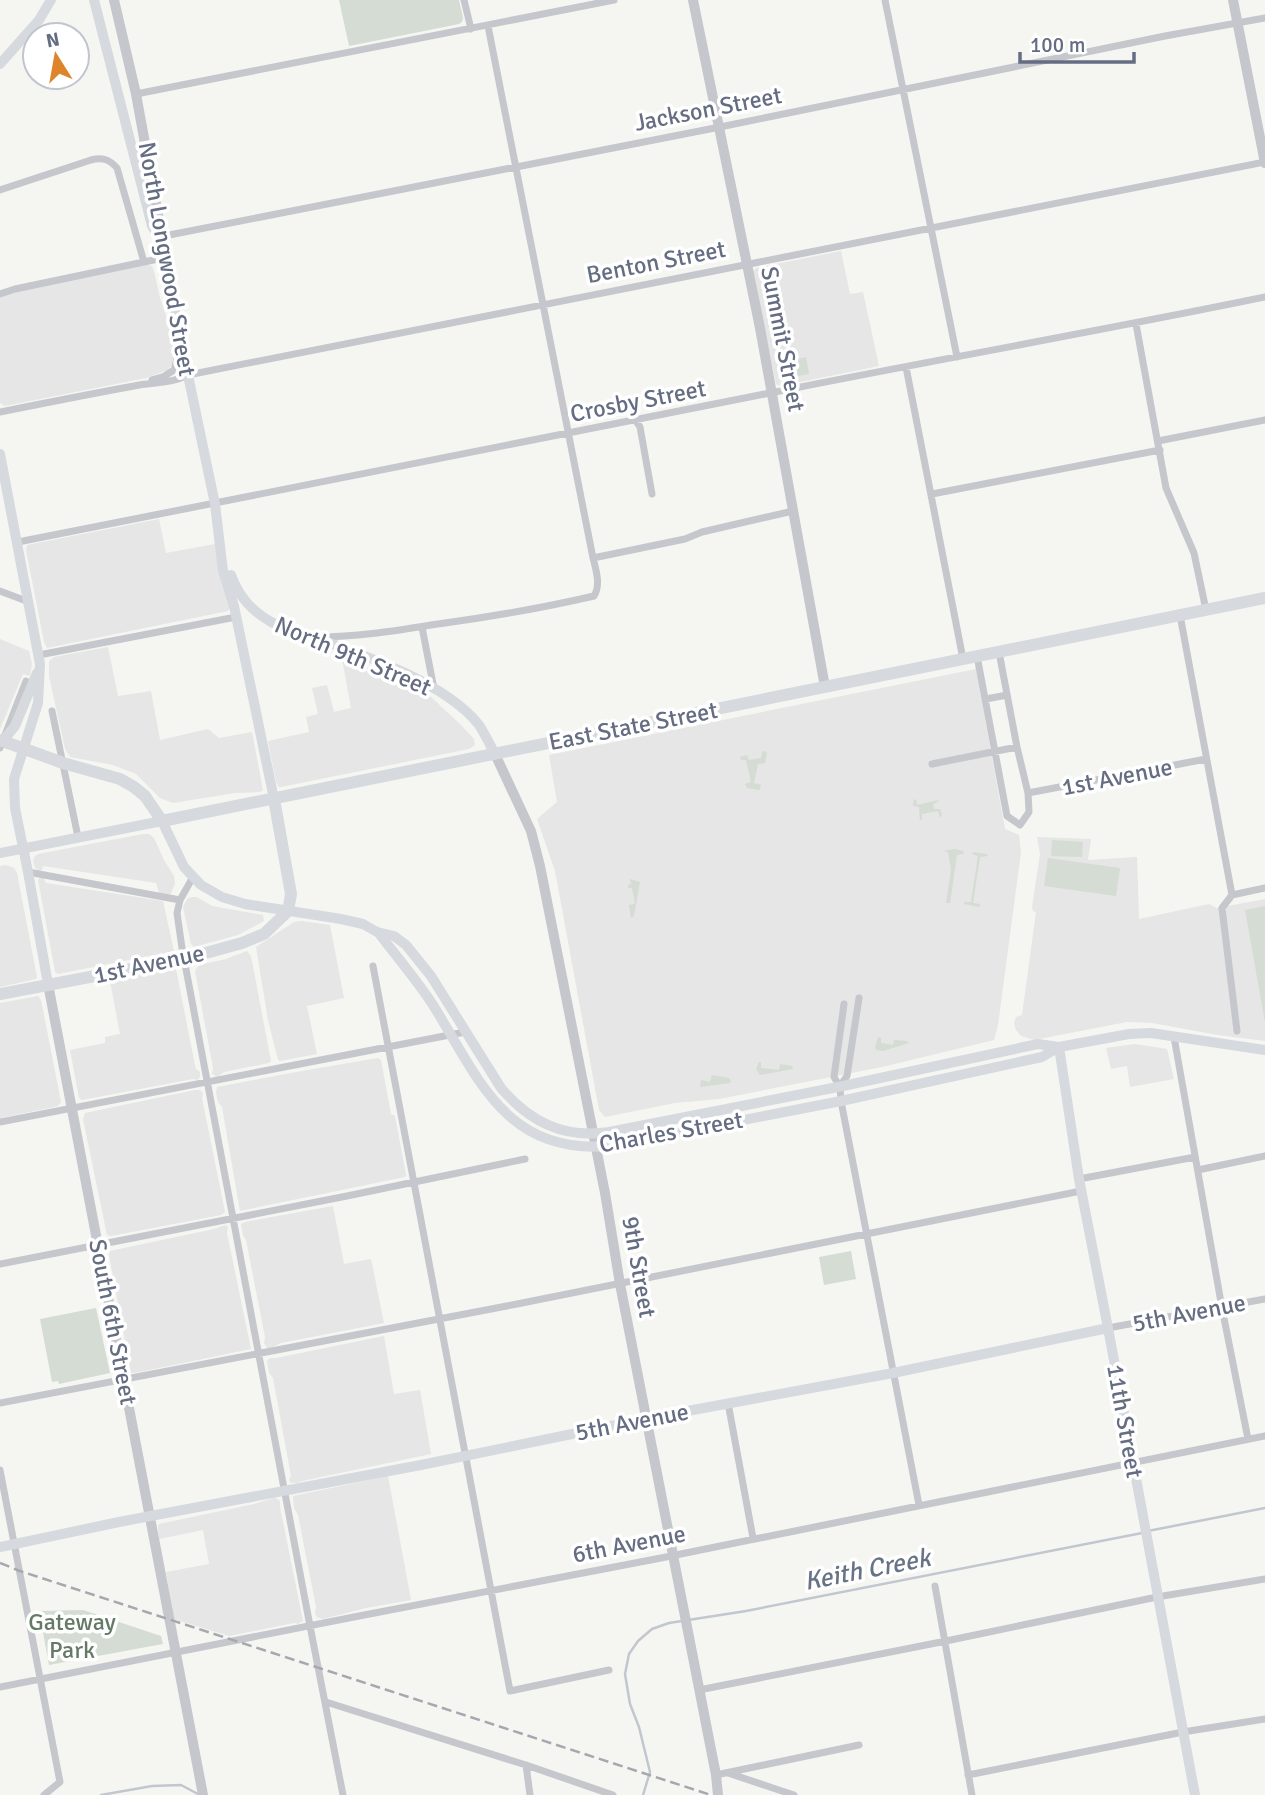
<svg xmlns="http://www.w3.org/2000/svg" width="1265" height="1795" font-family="Signika,sans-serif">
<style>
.built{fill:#e5e6e5}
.green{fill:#d4dcd3}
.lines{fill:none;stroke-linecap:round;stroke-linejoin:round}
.stream{stroke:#c2c7cf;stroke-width:2.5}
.minor{stroke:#c6c7cc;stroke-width:7}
.tertiary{stroke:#c6c7cc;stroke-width:10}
.secondary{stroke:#d6d9de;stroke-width:10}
.primary{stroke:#d6d9de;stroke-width:12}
.rail{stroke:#a6a8b0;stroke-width:2.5;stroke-dasharray:10 5;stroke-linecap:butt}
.labels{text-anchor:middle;stroke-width:7;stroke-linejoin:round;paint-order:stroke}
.street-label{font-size:24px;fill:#656d82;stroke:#fff}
.park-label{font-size:24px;fill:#647a65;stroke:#fff}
.water-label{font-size:26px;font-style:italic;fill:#667486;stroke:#fff}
</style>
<rect width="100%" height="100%" fill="#f5f6f2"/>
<path class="built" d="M841,251L850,294L863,292L879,366L781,386L776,384L752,272L756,268Z
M147,264L153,267L160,298L172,333L176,353L174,361L168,370L146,378L5,406L0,403V295Z
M159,519L166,553L215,544L230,608L228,611L47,648L44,642L26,550L27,545Z
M0,639L29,651L32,664L30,676L23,674L0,729Z
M108,647L118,696L151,691L160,740L208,729L219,738L252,732L263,790L260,792L235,793L173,803L160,798L136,774L113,765L70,757L65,749L49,676V661L54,657Z
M342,659L387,674L407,683L431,697L461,725L474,739L475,745L469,749L281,787H279L276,782L268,741L309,732L306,717L318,714L312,688L327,685L334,712L351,708Z
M976,669L1005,829L1019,835L1021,852L998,1025L994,1040L882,1067L719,1099L675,1103L605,1117L599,1110L555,871L537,819L557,802L549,755Z
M143,834H149L154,838L164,860L174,876L175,884L169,897L159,893L156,883L43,866L42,870L39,871L35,868L33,860L35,856L38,854Z
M1037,837L1091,839L1088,860L1137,857L1139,919L1209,904L1217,908L1265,899V1041L1218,1035L1152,1023L1127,1022L1034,1040L1021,1036L1016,1030L1014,1023L1016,1017L1022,1015L1036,912L1033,911L1032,907L1040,854Z
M6,865L14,868L17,873L37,977L36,979L0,987V866Z
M40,877H43L46,883L163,901L174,951L58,974L55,972L54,966L38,880Z
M192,897H197L212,906L263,915L264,921L238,935L194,947L191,944L183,907L187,899Z
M302,921L330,925L344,998L307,1006L317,1054L280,1061L278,1060L268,1020L256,947L294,922Z
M247,951L251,956L271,1061L269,1063L224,1072L217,1077L212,1074L213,1068L195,971L199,965L226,959Z
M170,969H176L195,1065L196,1069L200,1072V1077L197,1080L193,1079L82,1100L79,1098L70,1050L105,1043V1037L120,1034L110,981Z
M38,996L41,1000L61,1102L58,1106L54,1107L0,1118V1003Z
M1135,1044L1167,1049L1174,1079L1130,1087L1127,1066L1111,1069L1106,1048Z
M378,1058L381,1060L391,1114L395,1116L406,1175L405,1177L240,1211L222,1107L218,1102L216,1093L217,1087L296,1072Z
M195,1090H200L203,1093L202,1098L225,1212L221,1215L111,1236L107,1235L83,1119L85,1113Z
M333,1206L344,1264L371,1259L384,1323L281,1343L271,1348H267L264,1343L265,1337L246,1240L243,1235L241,1224L245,1222Z
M225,1225L228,1227L227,1233L251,1349L135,1373H131L109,1255L110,1251L214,1229Z
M384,1336L394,1394L420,1390L431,1454L302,1481L298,1483H291L289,1480L291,1476L273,1378L269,1373L267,1360L271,1358H276Z
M388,1476L411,1600L366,1608L323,1619L317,1617L315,1614L316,1607L298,1515L294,1508L293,1496Z
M273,1498H276L280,1501V1507L303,1621L298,1624L294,1623L229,1636L174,1619L166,1572L209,1564L203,1530L159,1539L158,1526L159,1524L254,1504Z"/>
<path class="green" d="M339,0H459L463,18L462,22L459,24L349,46Z
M806,357L809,374L781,379L778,363Z
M765,751L767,753L765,763L758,764L754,783L761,785L760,789L759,790L747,788L745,784L751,782L746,760H741L740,757L747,755L749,760L761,758L762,752Z
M914,799L916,800L917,805L939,800L938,802L933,804L934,809H940L942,816L940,817L938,811L922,814V819L920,821L919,807L913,806Z
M1052,840L1083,842L1082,857L1051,856Z
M954,849L963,851L964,854L957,855L950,903H946L951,869L948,852L943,851Z
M973,852L987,854L988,856L980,857L973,903L980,904L979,907L964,904V902H971L978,856L972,854Z
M1048,858L1120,868L1116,896L1044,886Z
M630,879L640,882L634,916L631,918L629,905L634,904L635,902L632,888H628V885L631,884Z
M1265,906V1022L1245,910Z
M878,1037L881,1038V1043L893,1045L894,1040L907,1041L909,1043L883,1051L876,1050L875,1047Z
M759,1062H761V1068L779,1070L780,1064L792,1066L793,1069L760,1075L756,1069Z
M712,1075L729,1078L731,1081L730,1083L700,1087L701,1080L710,1082Z
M851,1251L856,1279L824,1285L819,1257Z
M96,1308L110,1373L59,1384L58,1381L52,1382L40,1319Z
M83,1610L161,1636L163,1644L49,1665L39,1611Z"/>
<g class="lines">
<path class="stream" d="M1148,1531L1265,1508
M101,1795L152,1786L181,1785L200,1795
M643,1795L650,1772L639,1727L630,1704L625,1674L629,1654L638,1641L652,1629L669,1623L746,1611L1142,1533"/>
<path class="minor" d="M464,0L471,29
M885,0L957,357
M136,94L614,0
M0,190L91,160C102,157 109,159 117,168L144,262
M159,237L720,127L1165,36L1265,18
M0,294L15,289L163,258
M1136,324L1166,488L1194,553L1206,610
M906,367L963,659
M152,380L163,377L174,370L180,348
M0,412C45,403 90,394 134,386C153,382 171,384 188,375L1265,162
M636,421L640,427L652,494
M1158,441L1265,420
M932,494L1160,450
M18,542C268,494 519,445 770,393C934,360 1100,331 1265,297
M593,558L685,539L702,532L793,511
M0,591L29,602
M1180,615L1232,895L1222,908L1237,1031
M422,627L434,689
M319,637C359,637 399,630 438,624C490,617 542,608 594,596C601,585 596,570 593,558L488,26
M39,655L236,617
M977,656L1007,816L1020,825L1029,812L1028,793L1017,747L999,652
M986,699L1007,695
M52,711L78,837
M0,748L26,681
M932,764L1017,747
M1028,793L1206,759
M28,872L180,900
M193,877L180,900L177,913L182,948L310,1626L343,1795
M1232,895L1265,888
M373,966L510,1691L609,1670
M844,1004L834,1077L840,1087L841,1101L919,1505
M1174,1037L1222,1308L1248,1439
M840,1086L847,1076L859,998
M0,1122L465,1032
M1198,1170L1265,1156
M1079,1179L1195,1157
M0,1264L347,1196L525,1159
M1108,1328L1265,1299
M0,1403L517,1304L1081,1191
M728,1403L753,1538
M0,1470L60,1782L44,1795
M935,1586L972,1795
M0,1687L359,1616L661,1558L1265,1436
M699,1690L946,1641L1157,1597L1265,1579
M326,1702L526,1765L613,1795
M526,1765L530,1795
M728,1773L794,1795
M716,1775L859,1745
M968,1775L1183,1732L1265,1719"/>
<path class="tertiary" d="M114,0L136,94L160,226L159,237
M693,0L760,328L825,687
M1233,0L1265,163
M495,754L531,831L540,866L605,1193L620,1284L716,1775L718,1795
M48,984L203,1795"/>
<path class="secondary" d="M94,0L152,226L159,237L215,504L223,571L234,606L274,799
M0,64L39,20L51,0
M0,454L40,664L38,703L14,779L15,808L28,872L48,984
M231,575C239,597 251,610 271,622C331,645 439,674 479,725C485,734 490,745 495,754
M2,742L15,726L37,673
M0,853L162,821L184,867L201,885L222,897L245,904L341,919L363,924L377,932L394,936L406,945L431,976L501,1088C530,1122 564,1139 609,1132L843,1086L1038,1044L1059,1047
M378,932C396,956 416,979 433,1005C479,1079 506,1155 610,1146L841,1101L1042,1057L1059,1047L1129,1034L1151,1033L1265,1050
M1059,1047L1079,1179L1108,1328L1195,1795
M0,1547L119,1522L421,1465L655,1417L893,1373L1108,1328"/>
<path class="primary" d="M0,740L63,763L120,779L134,787L145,796L162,821L1265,598
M0,994L184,959L242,943L264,934L288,911L291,894L274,799"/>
<path class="rail" d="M0,1563L20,1571L711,1795"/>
</g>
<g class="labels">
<g class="street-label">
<text transform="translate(708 109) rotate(-11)" y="8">Jackson Street</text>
<text transform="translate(167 259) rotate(80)" y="8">North Longwood Street</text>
<text transform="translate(656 262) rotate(-11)" y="8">Benton Street</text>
<text transform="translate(783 339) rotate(79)" y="8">Summit Street</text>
<text transform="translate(638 401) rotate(-11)" y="8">Crosby Street</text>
<text transform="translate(353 656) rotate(23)" y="8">North 9th Street</text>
<text transform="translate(633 726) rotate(-11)" y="8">East State Street</text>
<text transform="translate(1117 777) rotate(-11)" y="8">1st Avenue</text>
<text transform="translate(149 964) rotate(-12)" y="8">1st Avenue</text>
<text transform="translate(671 1132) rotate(-10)" y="8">Charles Street</text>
<text transform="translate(639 1267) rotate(80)" y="8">9th Street</text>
<text transform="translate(1189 1313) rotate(-11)" y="8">5th Avenue</text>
<text transform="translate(113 1322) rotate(79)" y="8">South 6th Street</text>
<text transform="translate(1125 1421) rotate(80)" y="8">11th Street</text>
<text transform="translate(632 1422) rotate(-11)" y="8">5th Avenue</text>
<text transform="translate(629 1544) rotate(-11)" y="8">6th Avenue</text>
</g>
<g class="park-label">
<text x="72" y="1630">Gateway<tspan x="72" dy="28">Park</tspan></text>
</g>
<g class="water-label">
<text transform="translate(867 1569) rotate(-11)" y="9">Keith Creek</text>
</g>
</g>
<g transform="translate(56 56) rotate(349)"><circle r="33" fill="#ffffff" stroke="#c1c5cd" stroke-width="2"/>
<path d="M0-5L12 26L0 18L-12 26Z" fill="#de842a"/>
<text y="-10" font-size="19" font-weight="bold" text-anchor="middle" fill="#656d82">N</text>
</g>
<path d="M1020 52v10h114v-10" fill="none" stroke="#656d82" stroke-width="3.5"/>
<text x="1030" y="52" font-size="21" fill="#656d82" stroke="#ffffff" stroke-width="5" paint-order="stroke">100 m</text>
</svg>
